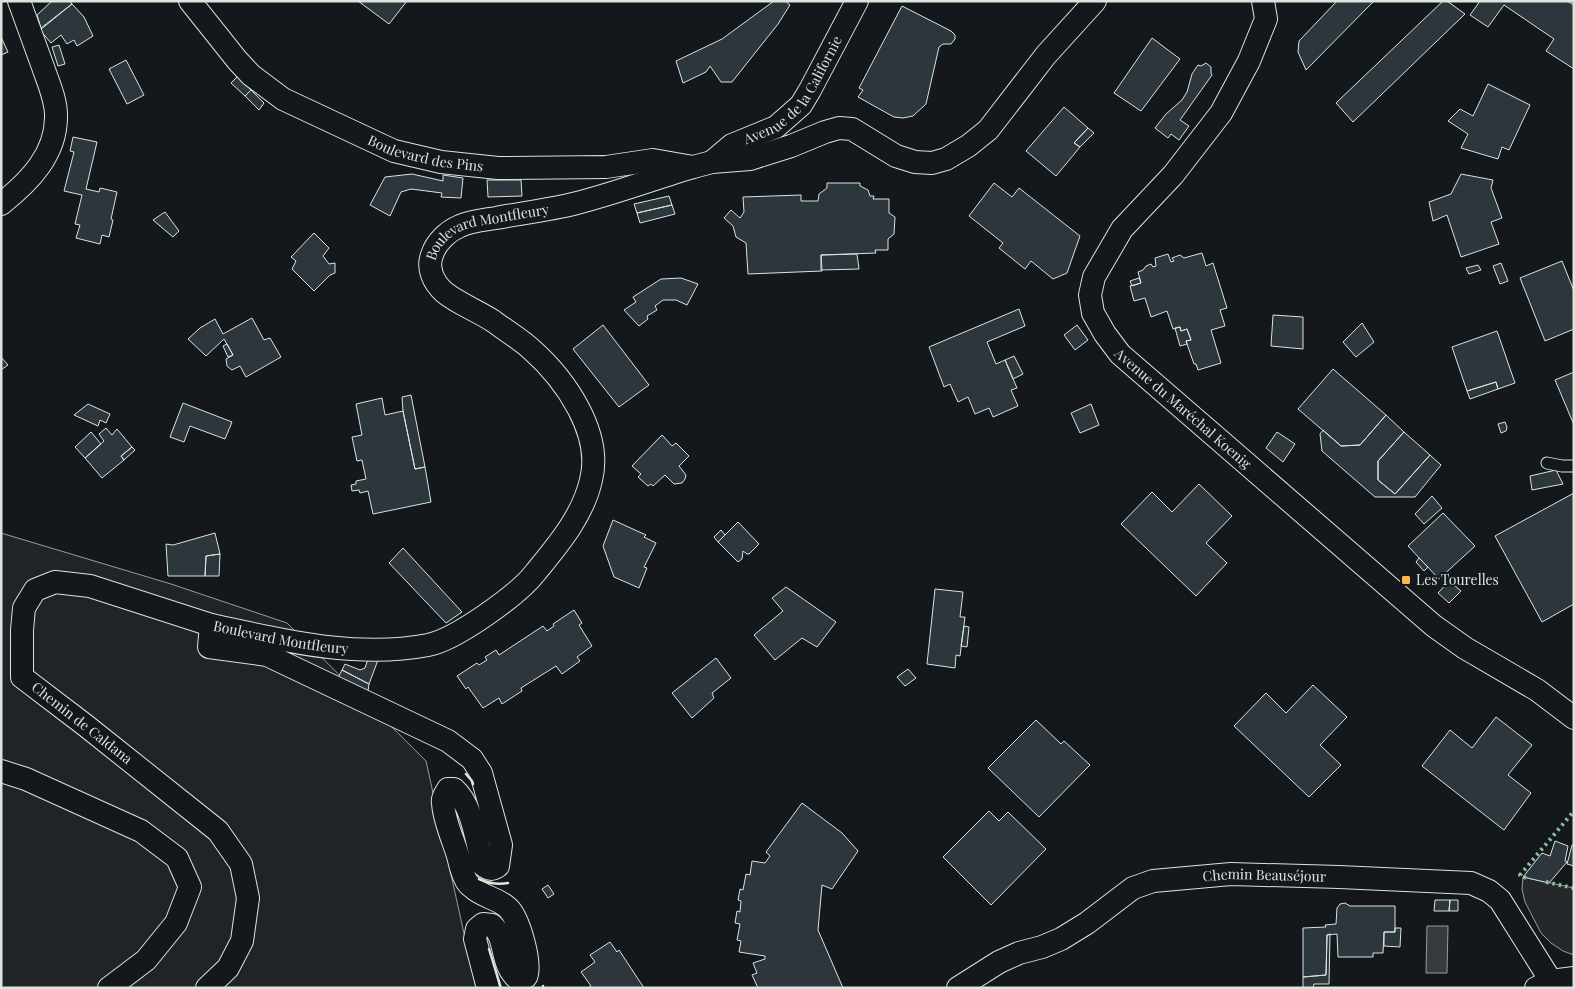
<svg xmlns="http://www.w3.org/2000/svg" width="1575" height="989" font-family="'Playfair Display',serif">
<style>
.green{fill:#202428;stroke:#939e99}
.parking{fill:#24282b;stroke:#939e99}
.water{fill:#363b3e;stroke:#939e99}
.building{fill:#2c363c;stroke:#d8e6dc}
.lines{fill:none;stroke-linecap:round;stroke-linejoin:round}
.lane-casing{stroke:#d8e6dc;stroke-width:13}
.street-casing{stroke:#d8e6dc;stroke-width:24}
.lane{stroke:#14181c;stroke-width:11}
.street{stroke:#14181c;stroke-width:22}
.hedge{stroke:#8ac095;stroke-width:4;stroke-dasharray:2.5 4;stroke-linecap:butt}
.wall{stroke:#d8e6dc;stroke-width:2.5}
.poi-dot{fill:#ffb74d;stroke:#14181c;stroke-width:2}
.labels{text-anchor:middle;stroke-width:4;stroke-linejoin:round;paint-order:stroke}
.street-label{font-size:14px;fill:#d8e6dc;stroke:#14181c}
.poi-label{font-size:14px;fill:#d8e6dc;stroke:#14181c;text-anchor:start}
</style>
<rect width="100%" height="100%" fill="#14181c"/>
<path class="green" d="M1,533L171,584L287,623L426,761L476,988H1Z"/>
<path class="parking" d="M1523,877L1574,888V955L1563,951L1551,943L1541,933L1525,902L1522,889Z"/>
<path class="water" d="M1427,926H1448L1447,973H1426Z"/>
<path class="building" d="M52,1H70L72,4L41,28L37,15Z
M358,1H407L389,24Z
M774,1H785L790,5L778,24L732,82H721L710,66L706,72L683,83L676,61L722,39Z
M1337,1H1374L1306,70L1298,52L1299,41Z
M1443,1H1447L1465,14L1353,122L1336,103Z
M1480,1H1567L1574,5V69L1546,51L1554,39L1504,5L1488,27L1470,15Z
M72,4L84,17L93,36L77,46L74,40L67,44L61,35L51,43L40,30Z
M902,6L951,31L955,35V39L951,44H943L939,47L926,104L913,116L903,118L894,117L858,97L863,90L859,88Z
M1,37L8,52L1,55Z
M1152,38L1180,59L1141,111L1114,93Z
M59,45L65,64L58,66L52,47Z
M126,60L144,95L127,104L109,69Z
M1206,63L1211,67V73L1212,75L1180,120L1189,126L1179,140L1171,134L1168,138L1155,128L1166,114L1182,100L1187,92L1192,74L1198,65L1201,66Z
M237,77L251,90L245,96L231,83Z
M1488,84L1530,105L1509,150L1502,147L1498,159L1461,148L1468,134L1448,121L1460,109L1473,116Z
M251,90L264,103L259,110L245,96Z
M1064,107L1088,128L1074,143L1080,147L1056,176L1026,151Z
M1088,128L1094,133L1080,147L1074,143Z
M73,137L97,142L86,189L99,192L100,188L117,192L111,219L113,220L109,237L102,235L100,244L76,238L80,225L75,224L82,195L64,191L74,152L70,151Z
M412,174L443,181V175L463,178L461,198L441,197L442,193L411,189L401,192L390,216L370,205L385,177Z
M1461,174L1493,180L1491,188L1502,218L1491,222L1499,244L1461,257L1447,215L1433,221L1429,202L1451,194Z
M487,180H521L522,196L488,197Z
M827,183H860V186L868,190L870,196H874L873,199H889V213L895,217L894,234L888,239V250H875L876,253L821,255L822,271L748,274L746,243L736,237L733,226L724,218L731,210L740,218L744,212L743,197L801,195V201H818L819,194L827,188Z
M994,183L1012,197L1019,188L1080,236L1067,273L1053,279L1031,261L1025,269L999,248L1003,243L969,216Z
M669,196L672,205L637,213L634,204Z
M672,205L675,214L640,223L637,213Z
M165,212L179,231L173,237L153,220Z
M314,233L329,248L323,256L329,264L335,263V273L330,275L314,291L292,269L296,261L291,257Z
M1202,253L1206,266L1213,263L1227,308L1220,310L1225,326L1211,330L1221,363L1198,370L1196,364H1194L1186,341L1191,340L1187,329L1181,331L1180,327L1173,329L1167,311L1151,317L1145,298L1134,301L1130,286L1141,283L1138,272L1143,270L1146,266L1151,264L1153,267L1156,266L1155,258L1168,254L1171,262L1174,261L1172,258L1180,255L1184,258Z
M857,254L859,269L821,270V255Z
M1562,261L1574,291V329L1545,341L1520,278Z
M1501,263L1508,281L1500,284L1493,266Z
M1478,265L1481,270L1469,274L1466,268Z
M681,278L698,284L687,305L676,300H663L655,306L657,310L647,316L648,319L639,326L624,310L636,302L633,297L661,279Z
M1139,278L1141,283L1132,286L1130,281Z
M1019,309L1025,326L987,342L996,364L1005,360L1017,388L1011,390L1018,406L993,417L989,408L975,414L968,397L958,402L950,384L944,387L929,347Z
M1273,315L1303,317V349L1271,346Z
M252,318L264,340L270,338L281,357L246,377L240,366L232,370L227,366L226,359L233,355L224,339L206,356L188,339L200,328L215,319L223,334Z
M1362,323L1374,342L1356,357L1343,342Z
M603,325L649,385L619,407L573,349Z
M1077,325L1088,340L1075,350L1064,335Z
M1180,327L1181,331L1187,329L1191,340L1186,341L1187,344L1180,346L1175,328Z
M1497,331L1515,383L1498,389L1496,382L1467,391L1452,347Z
M227,344L233,355L228,357L223,346Z
M1014,356L1023,374L1013,379L1005,360Z
M1,357L8,365L1,370Z
M1333,369L1386,415L1360,445L1341,446L1298,409Z
M1574,372V425L1555,380Z
M1496,382L1498,389L1470,399L1467,391Z
M411,395L425,467L415,469L403,411L402,397Z
M382,398L385,415L403,411L415,469L425,467L431,502L373,514L368,491L360,493L359,490L352,491L351,485L356,484V481L366,479L362,460L357,461L352,437L362,435L356,404Z
M183,403L232,422L225,439L190,426L184,442L170,437Z
M88,404L110,414L106,423L100,420L98,426L74,415Z
M1091,404L1099,425L1080,433L1071,413Z
M1386,415L1404,432L1378,461V480L1395,494L1430,455L1441,465L1415,497H1375L1322,451L1320,434L1323,430L1341,446L1360,445Z
M1505,422L1507,427L1506,431L1501,433L1498,424Z
M106,428L112,435L117,429L132,447L121,456L124,460L102,478L85,458L104,441L99,434Z
M91,432L101,444L85,458L75,447Z
M1277,432L1295,444L1283,462L1266,448Z
M1404,432L1430,455L1395,494L1378,480V461Z
M662,435L672,446L676,443L689,456L679,466L686,475L685,479L682,483L674,484L665,475L653,486L651,484L648,486L638,477L641,474L632,466Z
M132,447L135,450L124,460L121,456Z
M1556,470L1563,484L1532,490L1530,476Z
M1199,484L1232,516L1206,543L1227,563L1196,596L1121,524L1152,492L1172,512Z
M1574,493V604L1542,622L1495,536Z
M1432,496L1442,508L1424,524L1415,514Z
M1443,513L1475,546L1439,579L1408,546Z
M613,520L646,535L644,537L656,543L644,567L647,568L639,588L614,577L603,546Z
M738,522L759,544L749,554H747L743,551L742,559L738,562L718,542Z
M721,530L725,535L718,542L714,537Z
M215,533L220,554L206,556L205,576H168L166,544L173,545Z
M403,548L462,612L446,623L389,563Z
M220,554L219,576H205L206,556Z
M1419,558L1428,567L1424,571L1416,562Z
M1449,581L1461,591L1449,603L1438,593Z
M786,587L836,622L817,647L802,638L775,660L754,635L783,611L772,598Z
M935,589L963,592L960,617H965L960,656L956,655L955,668L927,664Z
M574,610L582,623L579,625L592,646L577,657L580,661L562,674L556,666L521,688L522,691L502,704L499,698L483,708L468,687L466,689L457,676L477,663L479,665L487,660L485,657L496,650L499,655L543,626L547,631L554,626L553,624Z
M964,626L969,627L967,647L961,646Z
M716,658L731,678L712,693L714,698L692,718L672,693Z
M368,659L378,660L369,684L342,670L345,664L360,670L365,668Z
M908,669L916,678L905,686L897,677Z
M342,670L369,684L368,691L338,678Z
M1313,685L1347,717L1320,745L1341,765L1309,797L1234,726L1266,693L1286,713Z
M1496,717L1532,745L1508,775L1531,793L1504,830L1422,766L1450,730L1472,748Z
M1036,720L1061,744L1064,741L1090,765L1039,817L988,768Z
M802,803L842,833L858,851L832,889L822,885L818,930L843,988H758L752,975L757,973L753,963L765,959V956L739,952L741,941L737,940L740,924L735,923L737,911L740,912L741,901L738,900L740,889L743,890L746,874L750,875L752,861L765,863L770,856L766,852Z
M989,811L999,821L1008,812L1046,849L991,905L943,857Z
M1555,841L1568,846L1565,861L1567,862L1549,883L1523,877L1542,853L1550,856Z
M1572,845H1574V866L1567,864Z
M548,885L554,894L548,898L542,889Z
M1435,900H1450L1449,911H1434Z
M1450,900H1458V911H1449Z
M1345,903L1350,906H1395V932H1384L1383,953H1373V957H1338L1337,934L1327,935L1326,975L1303,977V928L1326,927L1325,925L1336,924L1337,908L1340,904Z
M1395,928H1401L1400,947L1384,946V932H1395Z
M1330,934L1329,984H1314L1313,988H1303V977L1326,975L1327,935Z
M610,942L617,952L619,950L644,988H588L591,986L581,972L595,962L590,955Z"/>
<g class="lines">
<g class="lane-casing">
<path id="lane" d="M1547,463L1562,466H1574"/>
</g>
<g class="street-casing">
<g id="street">
<path id="s1" d="M190,1L237,60L251,75L283,99L394,151L441,162L498,168L606,167L653,160L693,167L712,162L750,159L791,146L825,132L839,128L852,129L896,156L915,162L932,163L946,159L968,146L988,130L1046,55L1095,1"/>
<path id="s2" d="M1263,1L1266,19L1249,61L1221,113L1173,175L1122,229L1094,277L1090,295L1093,313L1105,334L1120,354L1434,626L1465,648L1537,690L1574,718"/>
<path id="s3" d="M712,162L732,145L776,127L801,105L810,90L857,1"/>
<path d="M1,204C29,182 57,154 56,115C56,99 48,82 43,67C35,45 27,23 19,1"/>
<path d="M1,771L26,779L141,831L177,858L190,887L176,923L146,960L109,988"/>
<path d="M207,988L228,968L242,941L248,898L241,864L218,831L85,725L22,677V630L24,608L35,590L55,582L90,586L211,625"/>
<path id="s4" d="M488,988L475,939L477,929L483,924L492,925C508,940 499,964 519,980L526,977C532,964 519,918 508,908C498,898 482,897 472,887C469,885 466,881 465,878C461,871 460,863 458,856C453,839 444,821 443,803C442,798 445,794 448,789H454C473,806 476,841 483,865C489,870 492,870 498,866L501,845L481,773L472,759L448,741L267,655L209,647L211,625C282,640 356,659 428,645C455,640 518,595 535,573C557,546 583,516 591,480C603,433 565,379 531,349C520,339 505,330 493,321C478,311 457,303 444,292C433,282 427,268 432,255C436,242 448,231 460,226C471,221 484,220 496,218C522,213 548,210 573,204C613,194 653,179 693,167"/>
<path id="s5" d="M958,988L999,962L1019,953L1042,947L1061,939L1087,923L1133,888L1153,881L1231,874L1339,877L1471,883L1489,891L1500,900L1551,981"/>
<path d="M1536,988L1551,981L1574,978"/>
</g>
</g>
<use href="#lane" class="lane"/>
<use href="#street" class="street"/>
<path class="hedge" d="M1526,878L1520,875L1574,811
M1546,882L1574,888"/>
<path class="wall" d="M466,774L472,781L473,784
M479,879C488,883 498,885 508,883
M489,949L501,988
M543,986V988"/>
</g>
<rect class="poi-dot" x="1401" y="575" width="10" height="10" rx="2.5"/>
<g class="labels">
<g class="street-label">
<text dy="5" stroke="none"><textPath href="#s3" startOffset="112">Avenue de la Californie</textPath></text>
<text dy="5" stroke="none"><textPath href="#s1" startOffset="290">Boulevard des Pins</textPath></text>
<text dy="5" stroke="none"><textPath href="#s4" startOffset="1716">Boulevard Montfleury</textPath></text>
<text dy="5" stroke="none"><textPath href="#s2" startOffset="500">Avenue du Maréchal Koenig</textPath></text>
<text dy="5" stroke="none"><textPath href="#s4" startOffset="968">Boulevard Montfleury</textPath></text>
<text transform="translate(82 723) rotate(38)" y="5">Chemin de Caldana</text>
<text dy="5" stroke="none"><textPath href="#s5" startOffset="336">Chemin Beauséjour</textPath></text>
</g>
<g class="poi-label">
<text x="1416" y="585">Les Tourelles</text>
</g>
</g>
<rect width="1575" height="989" fill="none" stroke="#d8e6dc" stroke-width="5"/>
</svg>
